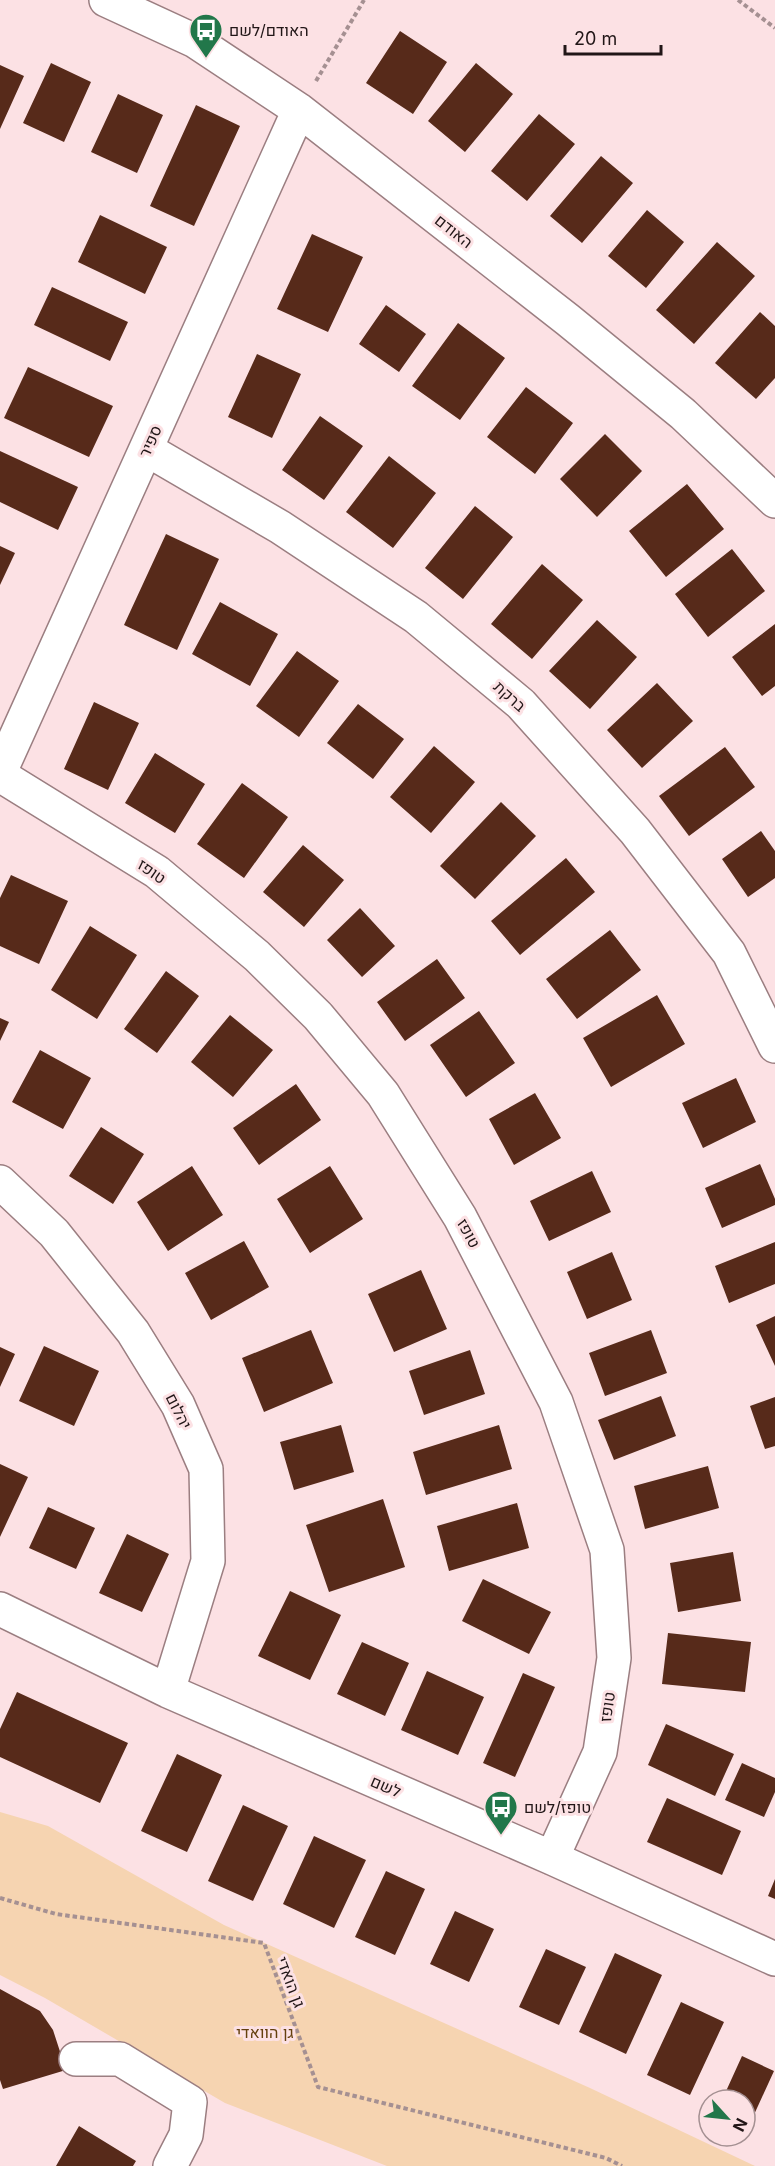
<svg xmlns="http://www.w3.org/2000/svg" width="775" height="2166" font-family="Inter,Heebo,sans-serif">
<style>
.green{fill:#f6d4b1}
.building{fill:#572a1a}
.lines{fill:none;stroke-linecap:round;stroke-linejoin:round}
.minor-casing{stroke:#9b7e81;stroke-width:36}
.path{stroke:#a59092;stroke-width:4;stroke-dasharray:4.5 3;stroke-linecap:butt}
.minor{stroke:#fff;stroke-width:33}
.labels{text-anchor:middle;stroke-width:6;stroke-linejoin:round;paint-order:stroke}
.poi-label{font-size:16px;fill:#211617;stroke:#fce1e4;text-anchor:start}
.street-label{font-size:16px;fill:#211617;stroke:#fce1e4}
.park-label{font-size:16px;fill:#65400d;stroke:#fce1e4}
</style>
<rect width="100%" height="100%" fill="#fce1e4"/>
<path class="green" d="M0,1812L48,1826L224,1925L590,2088L755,2166H387L225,2103L45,1998L0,1975Z"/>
<path class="building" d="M400,31L447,62L413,114L366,83Z
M51,63L91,82L64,142L23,123Z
M476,63L513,94L465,152L428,121Z
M0,65L24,76L0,129Z
M118,94L163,115L137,173L91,152Z
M196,105L240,126L194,226L150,206Z
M539,114L575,144L527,201L491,171Z
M601,156L633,183L582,243L550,216Z
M647,210L684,242L646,288L608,256Z
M100,215L167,247L145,294L78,262Z
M312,234L363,257L328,332L277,309Z
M717,242L755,276L694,344L656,310Z
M52,287L128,322L110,361L34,325Z
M386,305L426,334L399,372L359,344Z
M760,312L775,326V378L756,399L715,363Z
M458,323L505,358L460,420L412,386Z
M257,354L301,374L272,438L228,417Z
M28,367L113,406L89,457L4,418Z
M526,387L573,423L535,474L487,437Z
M320,416L363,446L324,500L282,470Z
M605,434L642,471L597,517L560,479Z
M0,451L78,487L58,530L0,502Z
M389,456L436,493L393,548L346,512Z
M687,484L724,529L666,577L629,531Z
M475,506L513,537L463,599L425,568Z
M166,534L219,559L177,650L124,625Z
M0,546L15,553L0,585Z
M732,549L765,591L708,637L675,594Z
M542,564L583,600L532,659L491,624Z
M220,602L278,634L250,686L192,654Z
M597,620L637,657L590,709L549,671Z
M775,624V686L762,696L732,657Z
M297,651L339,681L299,737L256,706Z
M657,683L693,721L642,768L607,730Z
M94,702L139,723L108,790L64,769Z
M358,704L404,739L373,779L327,743Z
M434,746L475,782L431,833L390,797Z
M725,747L755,787L689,836L659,796Z
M155,753L205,784L175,833L125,803Z
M242,783L288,817L244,878L197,844Z
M501,802L536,836L475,899L440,866Z
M761,831L775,851V878L748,897L722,859Z
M303,845L344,880L304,927L263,892Z
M566,858L595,892L520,955L491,921Z
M11,875L68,901L39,964L0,946V898Z
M360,908L395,946L362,977L327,940Z
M90,926L137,955L97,1019L51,990Z
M610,930L641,970L577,1019L546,979Z
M437,959L465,998L405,1041L377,1002Z
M166,971L199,996L157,1053L124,1029Z
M657,995L685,1044L611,1087L583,1038Z
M479,1011L515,1063L466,1097L430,1045Z
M230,1015L273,1050L233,1097L191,1062Z
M0,1018L9,1022L0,1041Z
M40,1050L91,1078L63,1129L12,1102Z
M736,1078L756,1122L703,1148L682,1103Z
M296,1084L321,1120L259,1165L233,1128Z
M535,1093L561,1138L514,1165L489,1119Z
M101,1127L144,1154L113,1204L69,1176Z
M760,1164L775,1199V1205L722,1228L705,1188Z
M192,1166L223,1215L168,1251L137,1202Z
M330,1166L363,1219L310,1253L277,1199Z
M592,1171L611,1212L549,1241L530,1201Z
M244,1241L269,1287L211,1320L185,1273Z
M775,1242V1284L729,1303L715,1266Z
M612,1252L632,1300L587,1319L567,1272Z
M421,1270L447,1329L394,1352L368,1294Z
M775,1316V1366L756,1325Z
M311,1330L333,1383L264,1412L242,1358Z
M651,1330L667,1373L605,1396L589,1353Z
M44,1346L99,1371L74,1426L19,1401Z
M0,1347L15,1354L0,1387Z
M470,1350L485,1394L424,1415L409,1371Z
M661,1396L676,1436L614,1460L598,1420Z
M775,1397V1446L765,1449L750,1406Z
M341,1425L354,1472L294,1490L280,1442Z
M499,1425L512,1469L426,1495L413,1452Z
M0,1464L28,1477L0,1537Z
M708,1466L719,1508L645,1529L634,1486Z
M383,1499L405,1567L329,1592L306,1525Z
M517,1503L529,1548L449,1571L437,1526Z
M48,1507L95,1528L76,1569L29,1548Z
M127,1534L169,1554L142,1612L99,1593Z
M733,1552L741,1601L678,1612L670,1563Z
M483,1579L551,1612L529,1654L462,1621Z
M290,1591L341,1615L310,1680L258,1656Z
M668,1633L751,1642L745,1692L662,1684Z
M362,1642L409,1663L385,1716L337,1694Z
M427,1671L484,1697L458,1755L401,1730Z
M523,1673L555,1687L515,1777L483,1763Z
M17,1692L128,1743L100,1803L0,1757V1729Z
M666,1724L734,1754L715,1796L648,1765Z
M177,1754L222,1775L187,1852L141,1831Z
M742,1763L775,1778V1792L764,1817L725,1800Z
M667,1798L741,1831L722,1875L647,1842Z
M243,1805L288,1826L253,1901L208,1881Z
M314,1836L366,1860L334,1928L283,1904Z
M386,1871L425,1889L395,1955L355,1937Z
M775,1879V1899L768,1896Z
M455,1911L494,1929L469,1982L430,1964Z
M546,1949L586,1967L559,2025L519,2007Z
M615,1953L662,1975L626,2054L579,2032Z
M0,1989L40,2011L53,2030L66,2070L3,2089L0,2080Z
M681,2002L724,2022L690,2095L647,2075Z
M742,2056L774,2071L747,2130L745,2129V2100H722Z
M79,2126L136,2161L133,2166H56Z"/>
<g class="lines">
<g class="minor-casing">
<path id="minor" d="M106,0L195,41L299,110L568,320L683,414L775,501
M146,449L280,527L416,617L521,704L635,831L729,953L775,1046
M0,772L299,110
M0,775L157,872L257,956L318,1016L383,1094L460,1217L556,1402L607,1550L614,1658L600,1752L552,1858
M0,1182L54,1233L133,1332L178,1405L206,1469L208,1561L168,1691
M0,1609L168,1691L552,1858L775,1959
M76,2059H120L190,2102L186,2135L170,2166"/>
</g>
<path class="path" d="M738,0L775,28
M316,81L364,0
M0,1898L56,1914L264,1943L318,2087L606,2158L622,2166"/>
<use href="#minor" class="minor"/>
</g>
<defs>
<g id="bus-pin" transform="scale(1.725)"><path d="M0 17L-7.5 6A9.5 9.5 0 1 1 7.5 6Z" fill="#22774a" stroke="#fce1e4"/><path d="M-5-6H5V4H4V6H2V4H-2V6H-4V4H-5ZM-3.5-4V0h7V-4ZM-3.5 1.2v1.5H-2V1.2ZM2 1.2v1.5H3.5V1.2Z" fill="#fff"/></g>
</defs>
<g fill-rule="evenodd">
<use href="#bus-pin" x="206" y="30"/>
<use href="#bus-pin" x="501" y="1807"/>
</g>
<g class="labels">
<g class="poi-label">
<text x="229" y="36">האודם/לשם</text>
<text x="524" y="1813">טופז/לשם</text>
</g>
<g class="street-label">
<text transform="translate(454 231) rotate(38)" y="6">האודם</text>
<text transform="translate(150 441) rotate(-66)" y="6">ספיר</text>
<text transform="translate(510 696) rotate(42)" y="6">ברקת</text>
<text transform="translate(152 871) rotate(35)" y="6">טופז</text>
<text transform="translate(469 1233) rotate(62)" y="6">טופז</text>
<text transform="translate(179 1411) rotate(63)" y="6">יהלום</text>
<text transform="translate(607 1707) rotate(-82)" y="6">טופז</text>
<text transform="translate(386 1786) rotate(23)" y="6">לשם</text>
<text transform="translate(291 1982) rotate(69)" y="6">גן הואדי</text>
</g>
<g class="park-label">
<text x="265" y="2038">גן הוואדי</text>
</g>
</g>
<g transform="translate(727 2118) rotate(117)"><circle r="28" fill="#fce1e4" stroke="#a49092" stroke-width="1.5"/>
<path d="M0-4.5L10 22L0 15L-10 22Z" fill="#22774a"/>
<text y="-9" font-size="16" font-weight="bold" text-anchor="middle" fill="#211617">N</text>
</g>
<path d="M565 45v9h96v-9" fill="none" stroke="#211617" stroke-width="3"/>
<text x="574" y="45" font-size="18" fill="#211617" stroke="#fce1e4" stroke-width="4.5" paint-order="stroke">20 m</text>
</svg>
